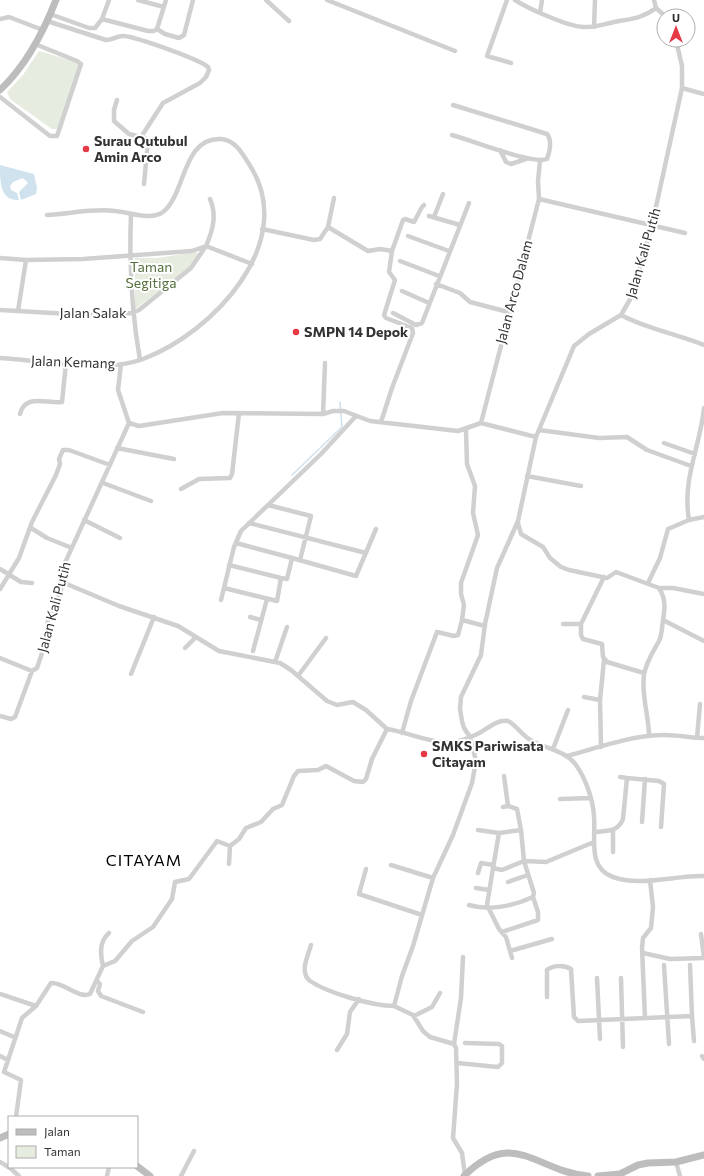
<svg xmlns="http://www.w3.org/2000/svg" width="704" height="1176" font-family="Commissioner,sans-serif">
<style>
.green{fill:#e6ecdf}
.water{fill:#cfe2ee}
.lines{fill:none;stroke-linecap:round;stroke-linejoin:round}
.stream{stroke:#cfe2ee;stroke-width:1.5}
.street{stroke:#d0d0d0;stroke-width:4.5}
.secondary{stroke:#bdbdbd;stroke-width:7}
.poi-dot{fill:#e63946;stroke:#fff;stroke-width:1.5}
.labels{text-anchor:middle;stroke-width:4;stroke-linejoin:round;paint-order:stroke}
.poi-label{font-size:14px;font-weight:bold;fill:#333;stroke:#fff;text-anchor:start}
.street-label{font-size:14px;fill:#333;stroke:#fff}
.park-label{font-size:14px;fill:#56703f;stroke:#fff}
.quarter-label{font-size:16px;letter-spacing:1px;fill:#000;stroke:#fff}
</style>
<rect width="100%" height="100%" fill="#fff"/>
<path class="green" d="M39,51L80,63L62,129H52L10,99L7,92L23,75Z
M197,252L199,255L193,265L135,309V258H157Z"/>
<path class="water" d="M0,165L34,174L37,188L36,194L21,200L19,192L28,183L23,178L13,182L10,186L11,190L17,193L19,200C0,201 0,182 0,165Z"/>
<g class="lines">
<path class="stream" d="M292,475L342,427L340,402"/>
<path class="street" d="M138,0L164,7
M166,0L157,29L165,34L179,38L184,35L193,0
M266,0L289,21
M327,0L455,51
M507,0L487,56L511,63
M515,0C529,9 567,26 583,27C596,28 607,23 619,21C634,19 644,17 656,8
M654,0L656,8L665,16
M540,13L542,0
M50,14L89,28H95L102,19L109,0
M0,19L9,17L43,30
M102,19L148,31H154L157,29
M47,21L106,40C113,40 118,35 124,36C136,37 199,59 208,67L209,70L206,77L200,83L163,103L141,137
M594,27L595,0
M676,40L682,66V88L652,225L632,296L621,315L589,334L574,346L536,437L518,521L497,568L485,624L481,655L461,697L460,709L462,721L464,728L470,737C484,734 493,719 508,721C516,725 521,734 529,739C544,749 564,749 576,765C586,779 593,800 594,816C596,838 587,868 613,877C640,887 676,875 704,876
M682,88L704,94
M0,97L50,136H57L81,64L77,61L35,44
M117,100L114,110V121L129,134L145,138L148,141L144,184
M452,135C471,140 533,165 547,159C550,152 552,140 547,134L453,105
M500,150L506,162L511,164L526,159
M539,199L685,233
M131,214C129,265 131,309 140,360
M429,216L460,225
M434,217L443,194
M328,227L334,198
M262,229L314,240L320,239L328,227L368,251L380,249L392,251L403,220L405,219L414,222L422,207L424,205
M408,236L449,251
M0,258L26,260L83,259L192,251L206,246C213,230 217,215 210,199
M400,261L439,276
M436,284L460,293L470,302L508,312
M402,291L429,303
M0,310L87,315L132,313L139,310L191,268L206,246L252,264
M18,311L26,260
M393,313L416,325L422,323L469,203
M621,315C647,329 677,334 704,345
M0,358C42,360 104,374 143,359C213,333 300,241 249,164C242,153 235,140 221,139C182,137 186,194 163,212C151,221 129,212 115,211C93,208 69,214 47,215
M121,364L118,390L129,423
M20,414C25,393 47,404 62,402L66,363
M323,414L325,363
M381,422L392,388L413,333L412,328L386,318L384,315L395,280L389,272L392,251
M129,423L139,426L223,413L323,414L333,411H344L370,421L458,431L481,423L536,437
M481,423L539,199L538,181L540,161
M539,430L599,438L627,437L647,450L691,466
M664,443L695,454
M117,448L174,459
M527,476L581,486
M103,483L151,501
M181,489L199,479L230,478L232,474L239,413
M268,505L311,516L300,560
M84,520L120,538
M689,520L704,517
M249,523L366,553
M518,523L521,534L543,547L550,558L561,567L569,570L607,578L616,572L659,588H673L704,594
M31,528L47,538L72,548
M236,543L292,558L287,579L281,578
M292,558L356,576L376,529
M0,569L21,582L32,583
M62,582L119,606L178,626L219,651L280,663L291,670L327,701L337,705L353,702L366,710L387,729
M648,583L660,558L668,529L689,520C682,478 700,448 704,408
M224,588L277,601L281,578L229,565
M659,588C666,599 665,608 663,620L704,641
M0,589L19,558L32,522L56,475L60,464L59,459L63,450H69L110,465
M221,600L234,547L241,531L321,454L356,416
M250,617L261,620
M462,620L485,626
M563,624H581L604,577
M581,624V635L583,639L602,644L603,657L607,662L644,673
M185,648L195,638
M253,651L267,599
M0,658L32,671L37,668L45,644L48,621L61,590L64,565L129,423
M275,662L287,627
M131,674L154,617
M298,676L326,638
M584,697L600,700L601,747
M600,700L604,660
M0,716L11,719L15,717L32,671
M402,733L411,701L437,632L454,636L458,635L462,620L464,605L461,594V583L478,535L473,513L475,486L467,464L466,430
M649,736C649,716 641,695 644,675C646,662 653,652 659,641C662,635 662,627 663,620
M697,738L700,704
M553,749L568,710
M567,756C597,748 629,736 661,735C675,734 690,738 704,738
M504,776L508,806
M627,778L659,781L664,784L661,827
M560,799L591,798
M503,807L508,806L517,809L521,830L499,833L493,868L502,870L524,861L546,862L594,842
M642,822L645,779
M478,830L499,833
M613,830V852
M594,832C607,831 618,832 623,819L627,778L620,777
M229,864L230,846
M391,865L433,878
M493,868L487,905L499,929L506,937L512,958
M366,869L359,894L422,915
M478,873L481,863L493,865
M508,882L528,875
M476,888L489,890
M469,905C489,911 514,906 533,897L534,893L524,861L521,830
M502,932L538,920V912L533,897
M701,934L704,958
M311,945C308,956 299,972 310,981C328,993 373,1006 394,1006
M510,951L552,939
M643,953L670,959L704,958
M664,965L669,1044
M103,966C100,954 99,941 109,933
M597,978L600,1039
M621,978L623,1047
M97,981L100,984L98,991L101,996L143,1012
M0,994L36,1006
M547,997V970C553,965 564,965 571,969L574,1017L578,1021L692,1016L690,965
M414,1016L432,1007L440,993
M692,1016L694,1041
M645,1018L642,948L643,938L651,928L653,907L650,880
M0,1031L14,1037
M454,1044L461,998L463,957
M337,1050L347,1034L350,1012L359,999
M0,1056L8,1060
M702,1056L704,1059
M457,1063L498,1067L502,1063V1046L499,1044L465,1043
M16,1117L21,1080L4,1072L22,1018L36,1006L51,983C64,982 78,999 90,994L103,966L115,961L132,941L153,927L172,899L175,882L189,879L217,841L230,846L239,839L246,828L261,822L273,809L282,805L294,776L298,771L318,770L326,766L354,781L363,782L366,779L372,759L387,729C414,733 443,751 470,737L476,761L472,783L453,835L433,878L413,946L402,976L394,1006L413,1015L423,1031L430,1037L454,1044L456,1048L457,1084L453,1138L462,1153L465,1175
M0,1162L10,1168L19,1176
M676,1162L680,1176
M107,1176L109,1167
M181,1176L194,1151"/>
<path class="secondary" d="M0,90C26,66 43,33 56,0
M0,1138L9,1134
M137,1166L150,1176
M464,1176C514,1127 535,1171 588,1176
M598,1176L620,1174L638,1165L648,1163L676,1162L704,1155"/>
</g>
<g class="poi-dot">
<circle cx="86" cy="149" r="4"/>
<circle cx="296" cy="332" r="4"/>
<circle cx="424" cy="754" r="4"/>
</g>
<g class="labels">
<g class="poi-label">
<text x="94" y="146">Surau Qutubul<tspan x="94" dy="16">Amin Arco</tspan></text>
<text x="304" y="337">SMPN 14 Depok</text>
<text x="432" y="751">SMKS Pariwisata<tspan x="432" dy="16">Citayam</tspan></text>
</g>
<g class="street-label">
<text transform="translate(643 253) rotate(-74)" y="5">Jalan Kali Putih</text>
<text transform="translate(514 292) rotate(-75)" y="5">Jalan Arco Dalam</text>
<text x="93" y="318">Jalan Salak</text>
<text transform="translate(73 362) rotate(2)" y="5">Jalan Kemang</text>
<text transform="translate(54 607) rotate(-75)" y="5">Jalan Kali Putih</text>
</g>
<g class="park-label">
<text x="151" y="272">Taman<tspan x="151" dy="16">Segitiga</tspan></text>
</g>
<g class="quarter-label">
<text x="144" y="866">CITAYAM</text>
</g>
</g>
<rect x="8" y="1116" width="130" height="52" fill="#ffffff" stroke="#adadad"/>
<rect x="16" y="1129" width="20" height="6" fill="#bdbdbd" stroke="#adadad"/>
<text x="44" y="1136" font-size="12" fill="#333333">Jalan</text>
<rect x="16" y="1146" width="20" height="12" fill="#e6ecdf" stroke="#adadad"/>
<text x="44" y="1156" font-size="12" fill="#333333">Taman</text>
<g transform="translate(676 28)"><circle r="19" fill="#ffffff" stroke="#adadad"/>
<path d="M0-3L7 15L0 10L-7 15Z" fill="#e63946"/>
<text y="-6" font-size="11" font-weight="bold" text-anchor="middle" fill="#333333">U</text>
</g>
</svg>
